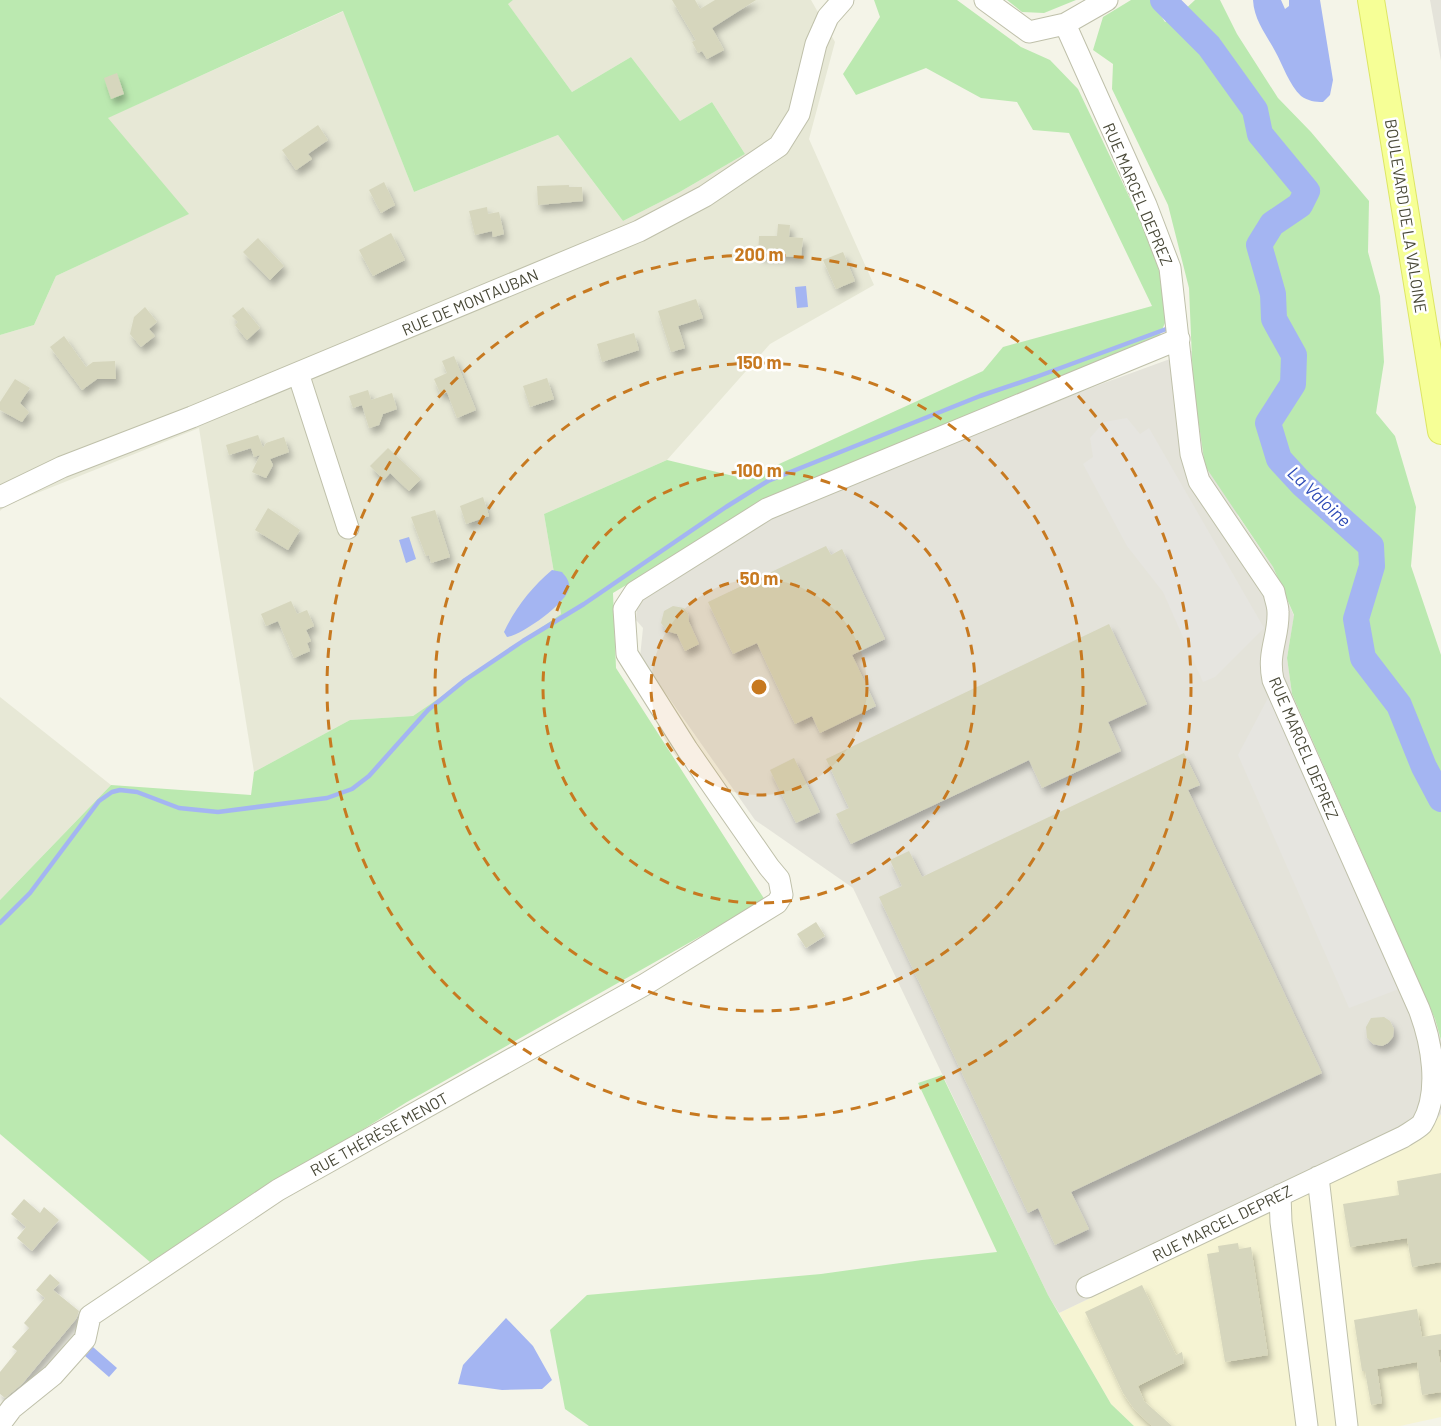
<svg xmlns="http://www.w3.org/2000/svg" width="1441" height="1426" font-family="Barlow,sans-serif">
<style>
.residential{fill:#e7e8d6}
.commercial{fill:#f6f4d3}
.industrial{fill:#e4e3da}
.green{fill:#bbe9b0}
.parking{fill:#e6e5e0}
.water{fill:#a4b5f2}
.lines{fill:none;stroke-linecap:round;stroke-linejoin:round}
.stream{stroke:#a4b5f2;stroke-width:4.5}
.river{stroke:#a4b5f2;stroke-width:26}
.building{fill:#d6d6bd;filter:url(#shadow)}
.minor-casing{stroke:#bfc0aa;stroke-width:23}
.major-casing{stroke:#dde665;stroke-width:28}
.minor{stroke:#fff;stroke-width:21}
.major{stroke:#f6ff96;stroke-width:26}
.ring{fill:none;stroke:#c77920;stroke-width:3;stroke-dasharray:10 8}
.labels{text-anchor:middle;stroke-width:5;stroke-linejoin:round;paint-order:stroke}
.street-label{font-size:16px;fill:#484837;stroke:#fff}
.water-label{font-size:18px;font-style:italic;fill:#2d4ab6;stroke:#fff}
.centre{fill:#c77920;stroke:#fff;stroke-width:3}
.ring-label{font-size:18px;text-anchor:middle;font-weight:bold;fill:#c77920;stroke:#fff;stroke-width:5;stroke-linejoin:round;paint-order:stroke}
</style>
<defs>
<filter id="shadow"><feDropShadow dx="3.5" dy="6" stdDeviation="3" flood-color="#0004"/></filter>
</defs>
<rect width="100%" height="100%" fill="#f4f4e8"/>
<path class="residential" d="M513,0H811L835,42L809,139L874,285L770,344L667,460L544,514L561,614L413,716L350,720L254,772L199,428L5,506L0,511V335L34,325L56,276L188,214L107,118L344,11L414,192L558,135L623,221L678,193L745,154L712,102L680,121L631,57L572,92L507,3Z
M0,697L111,785L0,900Z"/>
<path class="commercial" d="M1441,1114V1417L1400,1426H1134L1111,1404L1059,1313L1420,1140Z"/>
<path class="industrial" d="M1430,0H1441V61Z
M1192,351L1193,383L1238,516L1273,567L1294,616L1287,658L1292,694L1435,1020L1441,1040V1114L1420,1140L1059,1313L1048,1295L853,888L755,820L640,657L643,628L636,620L637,605L647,593L768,514L1104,383Z"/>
<path class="green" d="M0,0H513L508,4L572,92L631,57L680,121L712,102L745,154L678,193L623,221L558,135L414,192L343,11L108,118L189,214L56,276L34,325L0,335Z
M874,0H957L1021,47L1050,60L1078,89L1155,251L1168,316L1158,339L777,494L613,593L616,668L765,900L407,1102L150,1262L0,1134V900L111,785L251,795L254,772L350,720L413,716L561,614L544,514L667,460L746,479L983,371L1003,347L1152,306L1069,133L1033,130L1017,102L981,98L926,68L856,95L843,74L880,17Z
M1007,0H1076L1044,13L1022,12Z
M1131,0H1151L1165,22L1180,14L1195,0H1220L1237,34L1278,98L1311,132L1369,201L1368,252L1380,296L1384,362L1376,413L1395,436L1416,507L1411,566L1441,655V1040L1435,1019L1292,694L1287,658L1294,615L1273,567L1205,466L1193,383L1189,288L1168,205L1112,89L1113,64L1093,50L1103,17Z
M942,1075L1048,1295L1111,1404L1134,1426H589L565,1409L550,1330L587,1295L821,1274L922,1260L997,1252L918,1083Z"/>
<path class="parking" d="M1127,418L1140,434L1149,428L1264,628L1215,677L1203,682L1163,592L1127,546L1083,464L1093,457L1090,438L1104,422Z
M1269,696L1399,989L1349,1008L1238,755Z"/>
<path class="water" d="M1253,0H1281L1285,9L1289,6V0H1320L1333,80L1330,95L1323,102C1315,102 1308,101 1301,96C1289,85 1283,65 1275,51C1266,34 1254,20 1253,0Z
M806,286L808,307L797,308L795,287Z
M409,537L416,559L406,563L399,540Z
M552,570L562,572C566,577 570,581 569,588C567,603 522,635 507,637L504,632C515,608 532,587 552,570Z
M506,1318L533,1346L552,1380L542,1389L502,1390L458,1384L463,1365Z
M93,1347L117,1368L109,1377L85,1356Z"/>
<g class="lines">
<path class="stream" d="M0,923L30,893L99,801L112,792L120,790L137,792L179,808L218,812L327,798L352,789L369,776L428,710L465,680L523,641L584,604L726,507L768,481L980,396L1036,377L1169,328"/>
<path class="river" d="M1163,0L1209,46L1255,110L1260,134L1307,191L1300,205L1272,224L1259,245L1273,294L1274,319L1294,355L1293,384L1268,423L1279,459L1302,484L1371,546L1372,566L1356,619L1363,658L1399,705L1424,767L1441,799"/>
</g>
<path class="building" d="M672,0H695L700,9L715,0H756L712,28L724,50L707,59L702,51L698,53L692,42L696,40Z
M117,73L124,94L111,99L104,78Z
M318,125L328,140L308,154L312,159L296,170L282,150Z
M384,182L395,205L381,213L369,190Z
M569,185V187H582L583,201L538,205L537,186Z
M487,207L488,214L499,212L504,234L493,237L492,231L475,235L469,211Z
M778,224L790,225L789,237L803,238L801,257L758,255L759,236H777Z
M391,233L405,260L373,276L359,250Z
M258,238L284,266L270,280L243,252Z
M843,252L855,281L836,289L823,260Z
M696,299L703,318L678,326L685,348L671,352L658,311Z
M145,307L157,322L149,329L155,336L141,347L130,334L134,317Z
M243,307L260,328L247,340L235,325L238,322L232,316Z
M634,333L639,350L602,362L597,344Z
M64,336L86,367L93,362L115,361L116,379H97L82,390L50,347Z
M454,356L476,410L457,418L447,392L441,395L434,379L447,373L442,361Z
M547,378L554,399L530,407L523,386Z
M15,379L30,388L20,403L29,412L22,422L0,410V402Z
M368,390L371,400L392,393L397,409L383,414L379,425L369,428L362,405L353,408L349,396Z
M258,435L263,448L266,443L284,437L289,452L270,459L273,465L266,478L252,472L260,455L254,457L251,448L229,455L226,445Z
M388,448L421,479L409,491L390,473L384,480L370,466Z
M483,497L489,516L466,524L460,506Z
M268,508L300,530L288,550L255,530Z
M435,510L450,557L431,563L429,555L426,556L411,517Z
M826,546L831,555L842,549L885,639L852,655L876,706L820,733L812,716L795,724L757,643L733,654L708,602Z
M291,601L297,614L307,610L314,626L306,630L311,641L307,643L310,651L294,658L278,621L266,626L261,614Z
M673,606L684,608L688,614L689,622L699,644L685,651L677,634L667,631L661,623L664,611Z
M1109,624L1147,704L1108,722L1121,751L1042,788L1029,760L851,844L836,814L849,808L826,759Z
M1184,753L1200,785L1188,790L1322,1073L1071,1192L1089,1229L1055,1245L1038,1208L1028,1213L879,897L902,886L890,860L909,851L922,877Z
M794,758L820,812L796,823L770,770Z
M816,922L825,936L806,948L797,934Z
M1384,1017L1390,1021L1394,1029L1393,1037L1388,1043L1382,1046L1373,1044L1367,1038L1366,1027L1371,1018Z
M1441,1173V1262L1412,1267L1407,1238L1350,1247L1343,1204L1399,1195L1397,1181Z
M24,1199L40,1213L44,1207L59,1220L32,1251L17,1238L26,1227L11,1214Z
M1238,1243L1239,1249L1251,1247L1268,1355L1225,1362L1207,1254L1219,1252L1218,1246Z
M50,1274L60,1283L53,1290L79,1311L76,1319L22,1384L5,1398L0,1394V1372L17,1351L12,1347L29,1328L24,1323L45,1298L36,1290Z
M1142,1285L1176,1355L1182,1352L1184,1363L1138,1386L1144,1401L1172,1426H1152L1134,1409L1123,1393L1085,1312Z
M1417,1309L1422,1337L1441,1334V1349L1438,1350L1441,1368V1392L1422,1395L1417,1362L1377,1369L1382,1403L1371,1405L1365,1371H1362L1354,1320Z"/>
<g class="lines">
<g class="minor-casing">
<path id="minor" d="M985,0L1029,32L1065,24L1107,0
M1065,24L1146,205L1170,268L1191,454L1199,481L1274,592C1275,599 1278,605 1278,612C1279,637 1267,652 1273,680L1419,1009C1432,1043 1441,1092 1422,1124C1417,1129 1409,1133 1403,1137L1087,1287
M298,373L348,528
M0,497L62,467L192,417L639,231L705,196L779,146L799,114L816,44L828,17L843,0
M1318,1177L1347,1426
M1280,1195L1281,1222L1307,1426
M0,1424L12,1408L53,1375L85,1339L90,1316L278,1190L644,985L777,903L782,895L779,879L769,867L687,749L627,654L624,609L635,592L767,509L1179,339"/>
</g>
<g class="major-casing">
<path id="major" d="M1371,0L1441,431"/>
</g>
<use href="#minor" class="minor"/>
<use href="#major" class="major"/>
</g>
<circle cx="759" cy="687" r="108" fill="#c77920" fill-opacity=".12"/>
<g class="ring">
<circle cx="759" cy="687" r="108"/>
<circle cx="759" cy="687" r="216"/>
<circle cx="759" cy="687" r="324"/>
<circle cx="759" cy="687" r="432"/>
</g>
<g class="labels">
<g class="street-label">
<text transform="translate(1138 194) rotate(67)" y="6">RUE MARCEL DEPREZ</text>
<text transform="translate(1406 216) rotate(81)" y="6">BOULEVARD DE LA VALOINE</text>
<text transform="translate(470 302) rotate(-23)" y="6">RUE DE MONTAUBAN</text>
<text transform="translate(1304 748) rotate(67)" y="6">RUE MARCEL DEPREZ</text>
<text transform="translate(379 1134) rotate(-29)" y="6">RUE THÉRÈSE MENOT</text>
<text transform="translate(1222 1223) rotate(-26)" y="6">RUE MARCEL DEPREZ</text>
</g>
<g class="water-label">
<text transform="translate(1319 497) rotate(43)" y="6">La Valoine</text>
</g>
</g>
<circle cx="759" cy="687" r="9" class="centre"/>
<g class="ring-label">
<text x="759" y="261">200 m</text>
<text x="759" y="369">150 m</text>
<text x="759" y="477">100 m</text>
<text x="759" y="585">50 m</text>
</g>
</svg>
